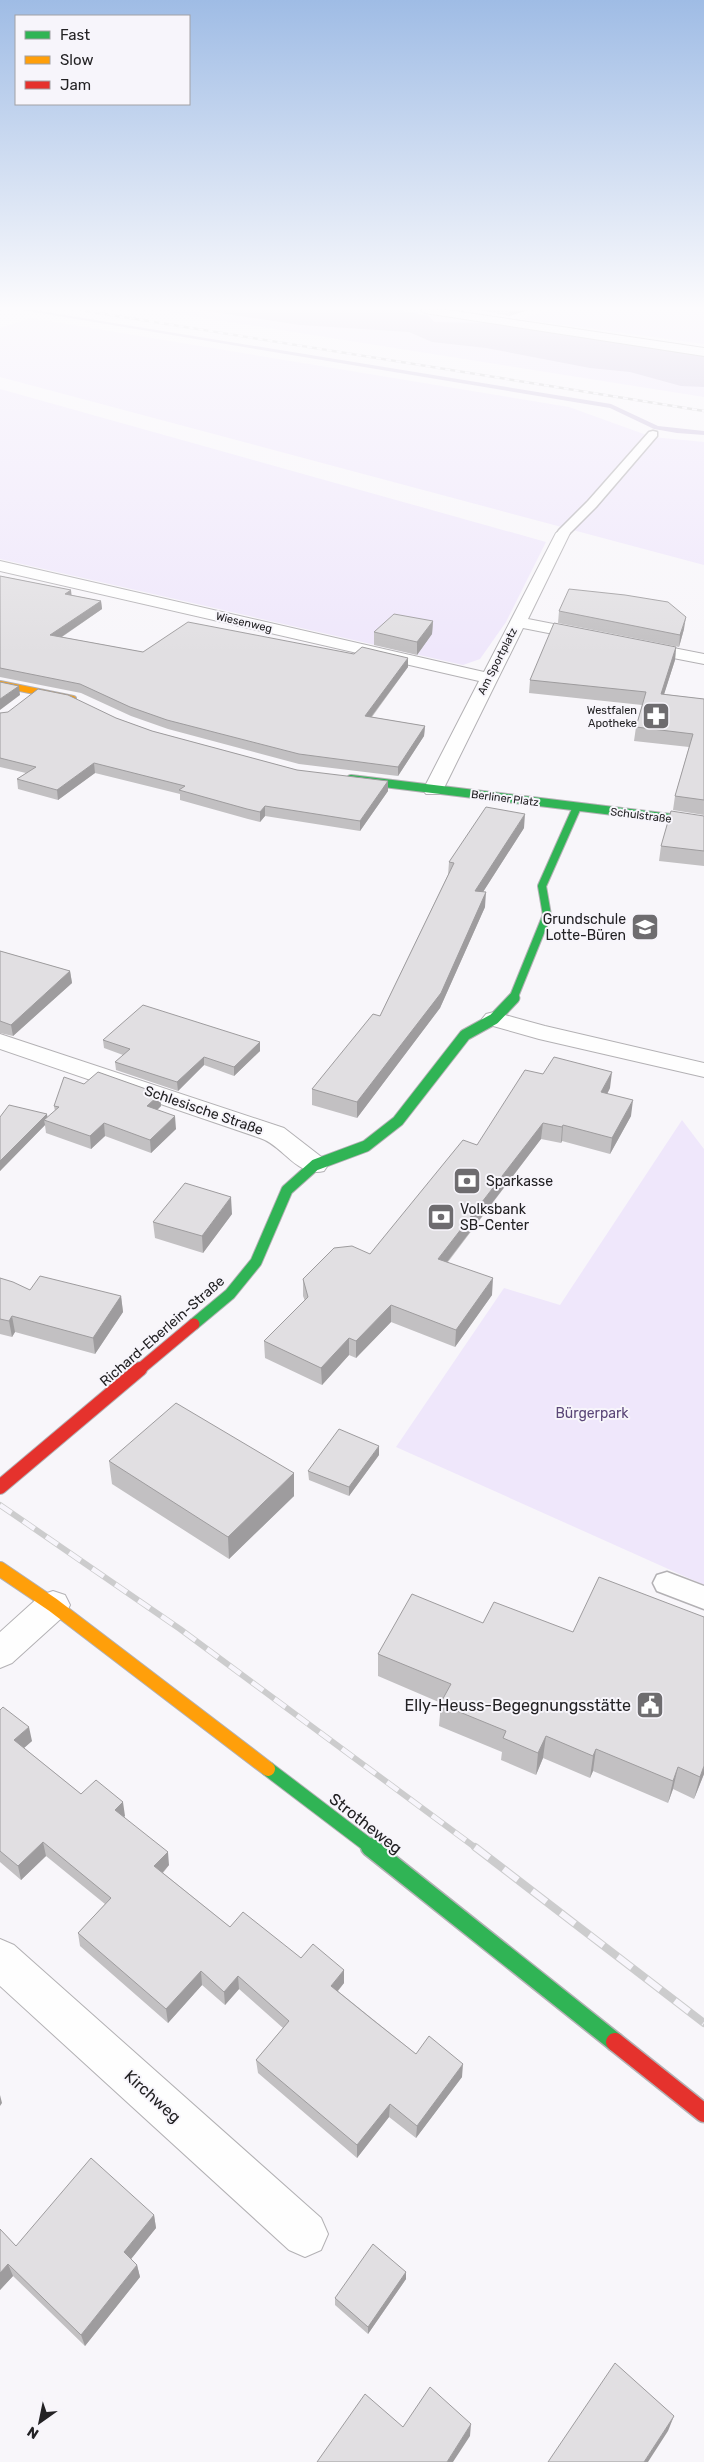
<svg xmlns="http://www.w3.org/2000/svg" width="704" height="2462" font-family="Rubik,sans-serif">
<style>
.green{fill:#efe7fb}
.water{fill:#d1c7e1}
.lines{fill:none;stroke-linecap:round;stroke-linejoin:round}
.stream{fill:#d1c7e1;fill-rule:evenodd}
.lane-casing{stroke:#b3b1b4;stroke-width:3}
.street-casing{stroke:#b3b1b4;stroke-width:2}
.fast-far3-casing{stroke:#b3b1b4;stroke-width:10}
.fast-far2-casing{stroke:#b3b1b4;stroke-width:13}
.fast-far1-casing{stroke:#b3b1b4;stroke-width:16}
.fast-casing{stroke:#b3b1b4;stroke-width:21}
.slow-far1-casing{stroke:#b3b1b4;stroke-width:8}
.slow-casing{stroke:#b3b1b4;stroke-width:16}
.jam-far2-casing{stroke:#b3b1b4;stroke-width:13}
.jam-far1-casing{stroke:#b3b1b4;stroke-width:16}
.jam-casing{stroke:#b3b1b4;stroke-width:21}
.lane{fill:#fefefe;fill-rule:evenodd}
.street{fill:#fefefe;fill-rule:evenodd}
.fast-far3{stroke:#30b455;stroke-width:8}
.fast-far2{stroke:#30b455;stroke-width:11}
.fast-far1{stroke:#30b455;stroke-width:14}
.fast{stroke:#30b455;stroke-width:18}
.slow-far1{stroke:#ff9f0a;stroke-width:6}
.slow{stroke:#ff9f0a;stroke-width:14}
.jam-far2{stroke:#e5322d;stroke-width:11}
.jam-far1{stroke:#e5322d;stroke-width:14}
.jam{stroke:#e5322d;stroke-width:18}
.rail-far2-casing{stroke:#cccccd;stroke-width:2.5}
.rail-far1-casing{stroke:#cccccd;stroke-width:6}
.rail-casing{stroke:#cccccd;stroke-width:8}
.rail-far2{stroke:#f7f5fb;stroke-width:2;stroke-dasharray:5;stroke-linecap:butt}
.rail-far1{stroke:#f7f5fb;stroke-width:4.5;stroke-dasharray:14;stroke-linecap:butt}
.rail{stroke:#f7f5fb;stroke-width:6;stroke-dasharray:18;stroke-linecap:butt}
.wall{fill:#c2c0c2}
.shaded-wall{fill:#9e9c9e}
.building{fill:#e1dfe2;stroke:#9e9c9e}
.labels{text-anchor:middle;stroke-width:4;stroke-linejoin:round;paint-order:stroke}
.far-street-label{font-size:11px;fill:#232224;stroke:#f7f5fb}
.far-poi-label{font-size:11px;fill:#232224;stroke:#f7f5fb;text-anchor:end}
.poi-label{font-size:14px;fill:#232224;stroke:#f7f5fb;text-anchor:start}
.street-label{font-size:14px;fill:#232224;stroke:#f7f5fb}
.park-label{font-size:14px;fill:#5b4778;stroke:#f7f5fb}
.near-poi-label{font-size:16px;fill:#232224;stroke:#f7f5fb;text-anchor:end}
.near-street-label{font-size:16px;fill:#232224;stroke:#f7f5fb}
</style>
<rect width="100%" height="100%" fill="#f8f6fa"/>
<path class="green" d="M154,310H408L704,354V397Z
M548,310H704V344L522,319Z
M31,318L569,407L652,437L704,442V565L0,377V328Z
M0,389L546,542L506,622L480,659L463,665L0,559Z
M682,1120L704,1149V1585L396,1447L504,1288L560,1305Z"/>
<path class="water" d="M200,310H399L429,316L434,322L489,323L704,355V387L681,386L630,372L590,368L486,348L432,342L409,332L300,325Z"/>
<g class="lines">
<path class="stream" d="M22,310H34L611,404L658,426L704,431V435L677,433L654,429L610,408Z"/>
<g class="lane-casing">
<path id="lane" d="M653,431L657,432V436L596,507L567,536H559L557,533L559,530L588,501L649,432Z
M667,1572L704,1586V1609L657,1591L653,1583L657,1575Z"/>
</g>
<g class="street-casing">
<path id="street" d="M420,310H448L704,348V356L425,313Z
M563,529L570,533L528,619L589,631L595,632L597,636L595,640L589,641L523,628L443,790L440,794H426L423,790L479,681L0,571V561L484,672L556,533Z
M638,641L704,654V664L632,650L630,646L632,642Z
M494,1012L545,1026L704,1063V1077L539,1039L486,1024L482,1019L486,1014Z
M0,1034L284,1128L324,1159L328,1165L324,1171C297,1178 283,1145 260,1138C173,1108 87,1079 0,1049Z
M53,1591L65,1595L70,1605L65,1615L12,1663L0,1668V1632L41,1595Z
M0,1939L14,1945L321,2218L328,2234L321,2250L305,2257L289,2250L0,1986Z"/>
</g>
<g class="fast-far3-casing">
<path id="fast-far3" d="M351,779L704,822
M513,999L547,915L542,886L577,807"/>
</g>
<g class="fast-far2-casing">
<path id="fast-far2" d="M194,1324L230,1294L256,1262L287,1190L315,1165L366,1146L398,1121L465,1035L494,1019L514,998"/>
</g>
<g class="fast-far1-casing">
<path id="fast-far1" d="M268,1769L372,1848"/>
</g>
<g class="fast-casing">
<path id="fast" d="M370,1847L615,2042"/>
</g>
<g class="slow-far1-casing">
<path id="slow-far1" d="M0,684L73,699"/>
</g>
<g class="slow-casing">
<path id="slow" d="M0,1569L53,1605L268,1769"/>
</g>
<g class="jam-far2-casing">
<path id="jam-far2" d="M139,1370L194,1324"/>
</g>
<g class="jam-far1-casing">
<path id="jam-far1" d="M0,1487L140,1369"/>
</g>
<g class="jam-casing">
<path id="jam" d="M615,2042L704,2113"/>
</g>
<use href="#lane" class="lane"/>
<use href="#street" class="street"/>
<use href="#fast-far3" class="fast-far3"/>
<use href="#fast-far2" class="fast-far2"/>
<use href="#fast-far1" class="fast-far1"/>
<use href="#fast" class="fast"/>
<use href="#slow-far1" class="slow-far1"/>
<use href="#slow" class="slow"/>
<use href="#jam-far2" class="jam-far2"/>
<use href="#jam-far1" class="jam-far1"/>
<use href="#jam" class="jam"/>
<g class="rail-far2-casing">
<path id="rail-far2" d="M80,310L704,411"/>
</g>
<g class="rail-far1-casing">
<path id="rail-far1" d="M0,1505L180,1629L476,1848"/>
</g>
<g class="rail-casing">
<path id="rail" d="M475,1847L704,2023"/>
</g>
<use href="#rail-far2" class="rail-far2"/>
<use href="#rail-far1" class="rail-far1"/>
<use href="#rail" class="rail"/>
</g>
<path class="wall" d="M480,310H528L509,316Z
M0,576L71,590V595L101,601L102,609L62,637L143,652L408,667L372,717L425,726L424,736L398,776L299,764L168,729L131,716L81,693L0,677Z
M559,611L684,629L679,647L558,623Z
M433,621L432,634L417,655L374,645V632Z
M676,647L675,660L664,694L704,699V815L673,810L675,796L689,747L634,741L636,727L642,705L529,693L530,680Z
M0,713L116,718L152,731L297,770L388,791L360,831L265,816L260,822L248,819L180,800V794L95,773L58,800L18,789L17,779L26,773L0,767Z
M704,816V866L659,861L661,846Z
M524,828L483,892L485,907L440,1008L357,1118L312,1105V1089L380,1016L448,875L449,862Z
M0,951L70,971L72,983L13,1036L0,1033Z
M103,1040L260,1042V1051L234,1076L204,1065L178,1091L116,1070L115,1062L123,1055L104,1048Z
M84,1084L160,1094L161,1106L157,1110L176,1129L151,1153L105,1136L91,1149L46,1133L45,1125L0,1171V1117H48L55,1111L54,1106Z
M610,1088L607,1094L631,1116L610,1154L562,1141L561,1143L541,1139L448,1262L492,1295L455,1347L391,1322L356,1358L349,1355L322,1385L265,1358L264,1341L305,1301L303,1296V1279L370,1254L477,1145Z
M232,1214L203,1253L155,1238L153,1222Z
M0,1278L30,1290L121,1296L123,1312L95,1354L15,1332L12,1337L0,1334Z
M379,1455L349,1496L309,1480L308,1471Z
M109,1461L294,1496L229,1559L112,1484Z
M704,1617V1774L694,1799L673,1789L668,1803L593,1771L590,1778L543,1758L536,1775L501,1760L502,1752L439,1726L441,1703L378,1676V1654L483,1623L573,1632Z
M0,1710L32,1741L24,1748L81,1794L125,1816L124,1817L169,1865L163,1873L230,1927L301,1958L344,1970V1983L338,1991L416,2054L462,2077L416,2138L389,2117L357,2158L258,2073L256,2060L283,2028L239,1989L225,2005L202,1985L168,2023L80,1946L78,1933L105,1904L46,1856L21,1880L0,1862Z
M154,2215L156,2228L131,2259L137,2265L140,2277L85,2346L13,2276L0,2290V2229L16,2246Z
M406,2272V2279L368,2334L335,2305V2298Z"/>
<path class="shaded-wall" d="M510,310H528L509,316Z
M71,590L72,599L65,594Z
M101,601L102,609L51,644L50,635Z
M686,617L684,629L679,647L680,635Z
M433,621L432,634L417,655V642Z
M676,647L675,660L660,707L661,694Z
M408,658V667L365,725V716Z
M19,686L20,695L0,710V699Z
M425,726L424,736L398,776V767Z
M94,763L95,773L58,800L57,790Z
M388,781V791L360,831V821Z
M265,806V816L260,822V812Z
M525,814L524,828L474,906L475,891Z
M486,892L485,907L440,1008L357,1118V1102Z
M70,971L72,983L13,1036L11,1025Z
M260,1042V1051L234,1076V1067Z
M204,1057V1065L178,1091L177,1082Z
M612,1072L610,1088L600,1108L601,1092Z
M160,1094L161,1106L148,1119L147,1106Z
M633,1100L631,1116L610,1154L612,1138Z
M47,1114L48,1121L44,1120L45,1125L0,1171V1161Z
M175,1116L176,1129L151,1153L150,1140Z
M104,1123L105,1136L91,1149L90,1136Z
M543,1123L541,1139L437,1275L438,1259Z
M563,1125L562,1141L561,1143L562,1127Z
M231,1197L232,1214L203,1253L202,1236Z
M493,1278L492,1295L455,1347L456,1330Z
M121,1296L123,1312L95,1354L93,1338Z
M391,1305V1322L356,1358V1341Z
M12,1316L15,1332L12,1337L9,1321Z
M349,1338V1355L322,1385L321,1368Z
M379,1446V1455L349,1496V1487Z
M294,1473V1496L229,1559L228,1537Z
M29,1727L32,1741L17,1754L14,1740Z
M546,1736L543,1758L536,1775L538,1753Z
M596,1749L593,1771L590,1778L593,1756Z
M704,1766V1774L694,1799L700,1777Z
M678,1767L673,1789L668,1803L673,1781Z
M123,1802L125,1816L117,1824L115,1810Z
M43,1842L46,1856L21,1880L18,1866Z
M168,1852L169,1865L156,1880L154,1866Z
M344,1970V1983L331,1999V1986Z
M201,1971L202,1985L168,2023L166,2009Z
M238,1976L239,1989L225,2005L224,1992Z
M463,2064L462,2077L416,2138L417,2126Z
M0,2095L2,2103L0,2106Z
M390,2104L389,2117L357,2158V2145Z
M154,2215L156,2228L127,2264L124,2252Z
M8,2264L13,2276L0,2290V2273Z
M137,2265L140,2277L85,2346L81,2335Z
M406,2272V2279L368,2334V2327Z
M674,2416L668,2431L648,2462H644Z
M471,2424L470,2436L453,2462H447Z"/>
<path class="building" d="M0,576L71,590L65,594L101,601L50,635L143,652L188,622L354,654L362,647L408,658L365,716L425,726L398,767L299,754L167,720L130,707L80,684L0,668Z
M569,589L625,595L668,602L686,617L680,635L559,611Z
M394,614L433,621L417,642L374,632Z
M554,623L676,647L661,694L704,699V800L675,796L693,734L636,727L646,692L530,680Z
M0,682L19,686L0,699Z
M38,689L68,695L116,718L152,731L297,770L388,781L360,821L265,806L260,812L247,809L179,790L185,786L94,763L57,790L17,779L36,767L0,758V713L8,712Z
M486,807L525,814L475,891L486,892L441,993L357,1102L312,1089L373,1014L380,1016L454,863L449,862Z
M671,811L704,816V851L661,846Z
M0,951L70,971L11,1025L0,1021Z
M143,1005L260,1042L234,1067L204,1057L177,1082L115,1062L130,1049L103,1040Z
M554,1057L612,1072L601,1092L633,1100L612,1138L563,1125L562,1127L543,1123L438,1259L493,1278L456,1330L391,1305L356,1341L349,1338L321,1368L264,1341L308,1297L303,1279L334,1248L352,1246L370,1254L463,1140L477,1145L525,1070L543,1074Z
M98,1072L160,1094L147,1106L175,1116L150,1140L104,1123L90,1136L44,1120L59,1107L54,1106L64,1077L84,1084Z
M9,1105L47,1114L0,1161V1117Z
M185,1183L231,1197L202,1236L153,1222Z
M40,1276L121,1296L93,1338L12,1316L9,1321L0,1319V1278L13,1282L30,1290Z
M176,1403L294,1473L228,1537L109,1461Z
M339,1429L379,1446L349,1487L308,1471Z
M599,1577L704,1617V1766L700,1777L678,1767L673,1781L596,1749L593,1756L546,1736L538,1753L503,1738L506,1731L440,1704L451,1684L378,1654L412,1594L483,1623L494,1602L573,1632Z
M3,1707L29,1727L14,1740L81,1794L96,1780L123,1802L115,1810L168,1852L154,1866L230,1927L243,1912L301,1958L313,1944L344,1970L331,1986L373,2020L416,2054L429,2036L463,2064L417,2126L390,2104L357,2145L256,2060L289,2021L238,1976L224,1992L201,1971L166,2009L78,1933L111,1898L43,1842L18,1866L0,1851V1710Z
M91,2158L154,2215L124,2252L137,2265L81,2335L8,2264L0,2273V2229L16,2246Z
M373,2244L406,2272L368,2327L335,2298Z
M615,2363L674,2416L644,2462H548Z
M430,2387L471,2424L447,2462H317L365,2394L403,2427Z"/>
<linearGradient id="sky" x2="0" y2="1"><stop stop-color="#9fbce5"/><stop offset="0.47" stop-color="#fcfbfd"/><stop offset="1" stop-color="#fcfbfd" stop-opacity="0"/></linearGradient>
<rect width="704" height="655" fill="url(#sky)"/>
<defs>
<g id="pharmacy-square" transform="scale(1.4375)"><rect x="-9" y="-9" width="18" height="18" rx="4" fill="#6e6c6f" stroke="#f7f5fb"/><path d="M-2-6h4v4h4v4h-4v4h-4v-4h-4v-4h4Z" fill="#fff"/></g>
<g id="school-square" transform="scale(1.4375)"><rect x="-9" y="-9" width="18" height="18" rx="4" fill="#6e6c6f" stroke="#f7f5fb"/><path d="M0-5L7-2L0 1L-7-2ZM-4 1L0 2.5L4 1V4Q0 6-4 4Z" fill="#fff"/></g>
<g id="bank-square" transform="scale(1.4375)"><rect x="-9" y="-9" width="18" height="18" rx="4" fill="#6e6c6f" stroke="#f7f5fb"/><path d="M-6-4H6V4H-6ZM0-2.3a2.3 2.3 0 1 0 0 4.6a2.3 2.3 0 1 0 0-4.6Z" fill="#fff"/></g>
<g id="civic-square" transform="scale(1.4375)"><rect x="-9" y="-9" width="18" height="18" rx="4" fill="#6e6c6f" stroke="#f7f5fb"/><path d="M-.6-6.5H3V-4.5H.6V-3L4-1V1h2V6H-6V1h2V-1L-.6-3ZM-1.2 2.5V6h2.4V2.5Z" fill="#fff"/></g>
</defs>
<g fill-rule="evenodd">
<use href="#pharmacy-square" x="656" y="716"/>
<use href="#school-square" x="645" y="927"/>
<use href="#bank-square" x="467" y="1181"/>
<use href="#bank-square" x="441" y="1217"/>
<use href="#civic-square" x="650" y="1705"/>
</g>
<g class="labels">
<g class="far-street-label">
<text transform="translate(244 622) rotate(13)" y="4">Wiesenweg</text>
<text transform="translate(497 661) rotate(-63)" y="4">Am Sportplatz</text>
<text transform="translate(505 798) rotate(7)" y="4">Berliner Platz</text>
<text transform="translate(641 815) rotate(7)" y="4">Schulstraße</text>
</g>
<g class="far-poi-label">
<text x="637" y="714">Westfalen<tspan x="637" dy="13">Apotheke</tspan></text>
</g>
<g class="poi-label">
<text x="626" y="924" text-anchor="end">Grundschule<tspan x="626" dy="16">Lotte-Büren</tspan></text>
<text x="486" y="1186">Sparkasse</text>
<text x="460" y="1214">Volksbank<tspan x="460" dy="16">SB-Center</tspan></text>
</g>
<g class="street-label">
<text transform="translate(204 1110) rotate(19)" y="5">Schlesische Straße</text>
<text transform="translate(162 1331) rotate(-41)" y="5">Richard-Eberlein-Straße</text>
</g>
<g class="park-label">
<text x="592" y="1418">Bürgerpark</text>
</g>
<g class="near-poi-label">
<text x="631" y="1711">Elly-Heuss-Begegnungsstätte</text>
</g>
<g class="near-street-label">
<text transform="translate(366 1823) rotate(38)" y="6">Strotheweg</text>
<text transform="translate(153 2096) rotate(42)" y="6">Kirchweg</text>
</g>
</g>
<rect x="15" y="15" width="175" height="90" fill="#f7f5fb" stroke="#a2a1a5"/>
<rect x="25" y="31" width="25" height="8" fill="#30b455" stroke="#a2a1a5"/>
<text x="60" y="40" font-size="15" fill="#232224">Fast</text>
<rect x="25" y="56" width="25" height="8" fill="#ff9f0a" stroke="#a2a1a5"/>
<text x="60" y="65" font-size="15" fill="#232224">Slow</text>
<rect x="25" y="81" width="25" height="8" fill="#e5322d" stroke="#a2a1a5"/>
<text x="60" y="90" font-size="15" fill="#232224">Jam</text>
<g transform="translate(40 2422) rotate(213)" stroke="#f7f5fb" stroke-width="4" paint-order="stroke">
<path d="M0-4L9 19L0 12L-9 19Z" fill="#232224"/>
<text y="-8" font-size="14" font-weight="bold" text-anchor="middle" fill="#232224">N</text>
</g>
</svg>
